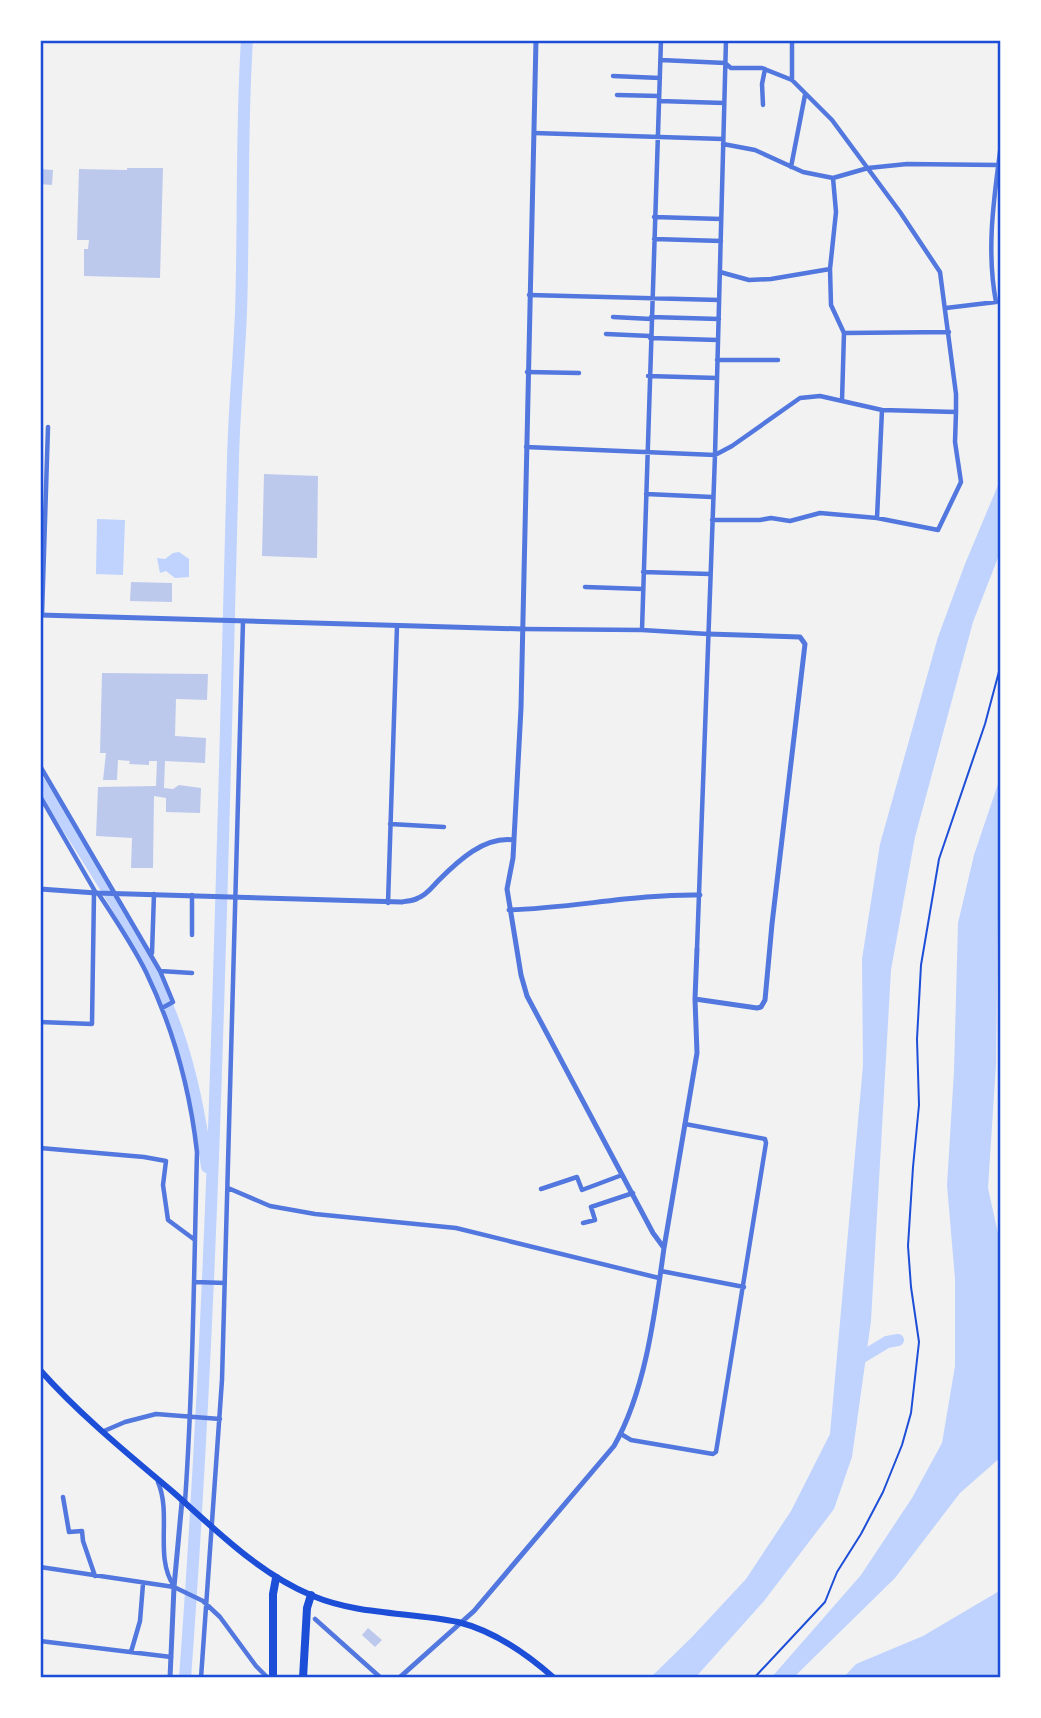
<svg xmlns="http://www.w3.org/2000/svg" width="1041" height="1718" font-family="'Titillium Web',sans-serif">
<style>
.water{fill:#bfd3fe}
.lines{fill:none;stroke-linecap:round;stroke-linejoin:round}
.river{stroke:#bfd3fe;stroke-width:12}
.building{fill:#bdc9ec}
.path{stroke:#1d4ed8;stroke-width:2}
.minor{stroke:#5277de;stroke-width:4.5}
.tertiary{stroke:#5277de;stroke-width:5}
.secondary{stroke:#1d4ed8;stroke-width:6}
.motorway{stroke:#1d4ed8;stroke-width:8}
.neatline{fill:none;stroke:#1d4ed8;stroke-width:2.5}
</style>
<rect width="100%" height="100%" fill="#f2f2f2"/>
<path class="water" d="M1001,478V550L973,622L915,837L891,970L871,1321L852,1457L834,1509L764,1601L695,1678H650L692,1637L746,1579L791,1511L830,1434L863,1065L862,959L880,844L938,637L965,564Z
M97,519L125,520L123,575L96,574Z
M179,552L189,559V577L175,578L166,571L160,573L157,558L165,559L173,553Z
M1001,775V901L998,914L996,1064L988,1188L1001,1247V1457L960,1493L895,1578L793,1678H771L861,1575L912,1498L942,1443L955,1366V1279L947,1185L954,1071L958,923L974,855Z
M1001,1590V1678H843L856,1664L923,1636Z"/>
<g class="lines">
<path class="river" d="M40,783C89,862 146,942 177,1031C192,1074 201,1121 207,1167
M852,1363L887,1342L898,1340
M185,1678C215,1272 222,866 233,460C234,411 239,361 241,312C244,221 241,131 247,40"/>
</g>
<path class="building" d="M127,168H163L160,278L84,276V249H88L89,240H77L79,169L127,170Z
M40,169L53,170L52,185L40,184Z
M264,474L318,476L317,558L262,556Z
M131,582L172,583V602L130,601Z
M102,673L208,674L207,700L176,699L175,736L206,738L205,763L165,761L164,788L173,789L179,785L201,788L200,813L166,812V798L154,796L153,868H131L132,838L96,836L98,787L156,786L157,761H149V765L129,764L130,761L118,760L117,780H103L106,753H100Z
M368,1628L382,1640L375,1647L362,1635Z"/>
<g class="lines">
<path class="path" d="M754,1678L825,1602L837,1572L861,1534L883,1492L902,1445L911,1413L919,1342L911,1287L908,1246L913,1167L919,1105L917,1039L921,965L939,859L985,724L1001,664"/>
<path class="minor" d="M792,40V80
M613,76L660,78
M617,95L659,96
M659,101L724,103
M763,105L762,84L765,69
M534,133L723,139
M723,144L755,150L803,172L833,178
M791,167L805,95
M654,217L721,219
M654,239L721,241
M720,272L749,280L771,279L830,269
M529,295L719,300
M946,308L996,302C986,249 994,198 1001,144
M613,317L651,319
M651,317L719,319
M844,333L949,332
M606,334L650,336
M650,338L718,340
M717,360H778
M527,372L579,373
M648,376L717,378
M842,401L844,333L831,305L830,269L836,212L833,178L868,168L907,164L998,165
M526,447L715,455L732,446L800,398L820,396L882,410L956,412V394L940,272L900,212L832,120L792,80L762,68H731L725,63L661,60
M646,494L712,497
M877,518L882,410
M712,520H760L771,518L790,521L820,513L877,518L938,530L961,482L955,442L956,412
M643,572L710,574
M585,587L643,589
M42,615L48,427
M522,629L642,630L708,634
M642,630L661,40
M40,766L160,971L173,1002L162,1008
M40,796L96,893
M390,824L444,827
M98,893C115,919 132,944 146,972C173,1028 190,1090 197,1152C194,1269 193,1386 185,1502
M192,895V935
M388,903L397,626
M697,949L715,455L726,40
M152,953L154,894
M160,971L192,973
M40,1022L92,1024L94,893
M40,1148L144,1157L166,1161L163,1185L168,1220L195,1240
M228,1188L270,1206L315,1214L456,1228L659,1278
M541,1189L577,1177L582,1190L622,1175
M583,1223L595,1220L591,1207L633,1193
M661,1271L744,1287
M195,1282L225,1283
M104,1431L125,1422L156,1414L220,1419
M621,1434L631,1440L713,1454L716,1452L766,1143L765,1139L685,1124
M158,1482C172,1515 154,1557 174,1586
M63,1497L69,1532L82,1531L83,1541L95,1576
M40,1567L174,1587L203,1601L220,1617L256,1666L268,1678
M315,1619L381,1678
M40,1641L171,1657
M131,1652L140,1621L143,1584
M201,1678L222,1380L243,621"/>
<path class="tertiary" d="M40,615L522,629
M40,889L96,893L402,902C407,901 413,901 418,898C427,895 432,887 439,880C458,861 484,836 514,840
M509,910C573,908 635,894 700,895
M695,999L697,949
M664,1248L697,1053L695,999L757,1008L761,1007L765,1000L772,924L805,644L800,637L708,634
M170,1678L174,1587L182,1501
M399,1678L474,1611L614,1446C646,1390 655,1312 664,1248L653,1233L527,996L521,975L507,889L513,858L521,708L536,40"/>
<path class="secondary" d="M40,1370C80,1415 128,1454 173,1492C217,1531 258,1573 313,1596C358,1615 411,1612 458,1622C494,1631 527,1654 554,1678"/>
<path class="motorway" d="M273,1678V1594L276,1578
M303,1678L307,1608L311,1595"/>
</g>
<rect width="1041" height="1718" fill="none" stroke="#ffffff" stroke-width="84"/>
<rect x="42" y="42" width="957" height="1634" class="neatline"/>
</svg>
